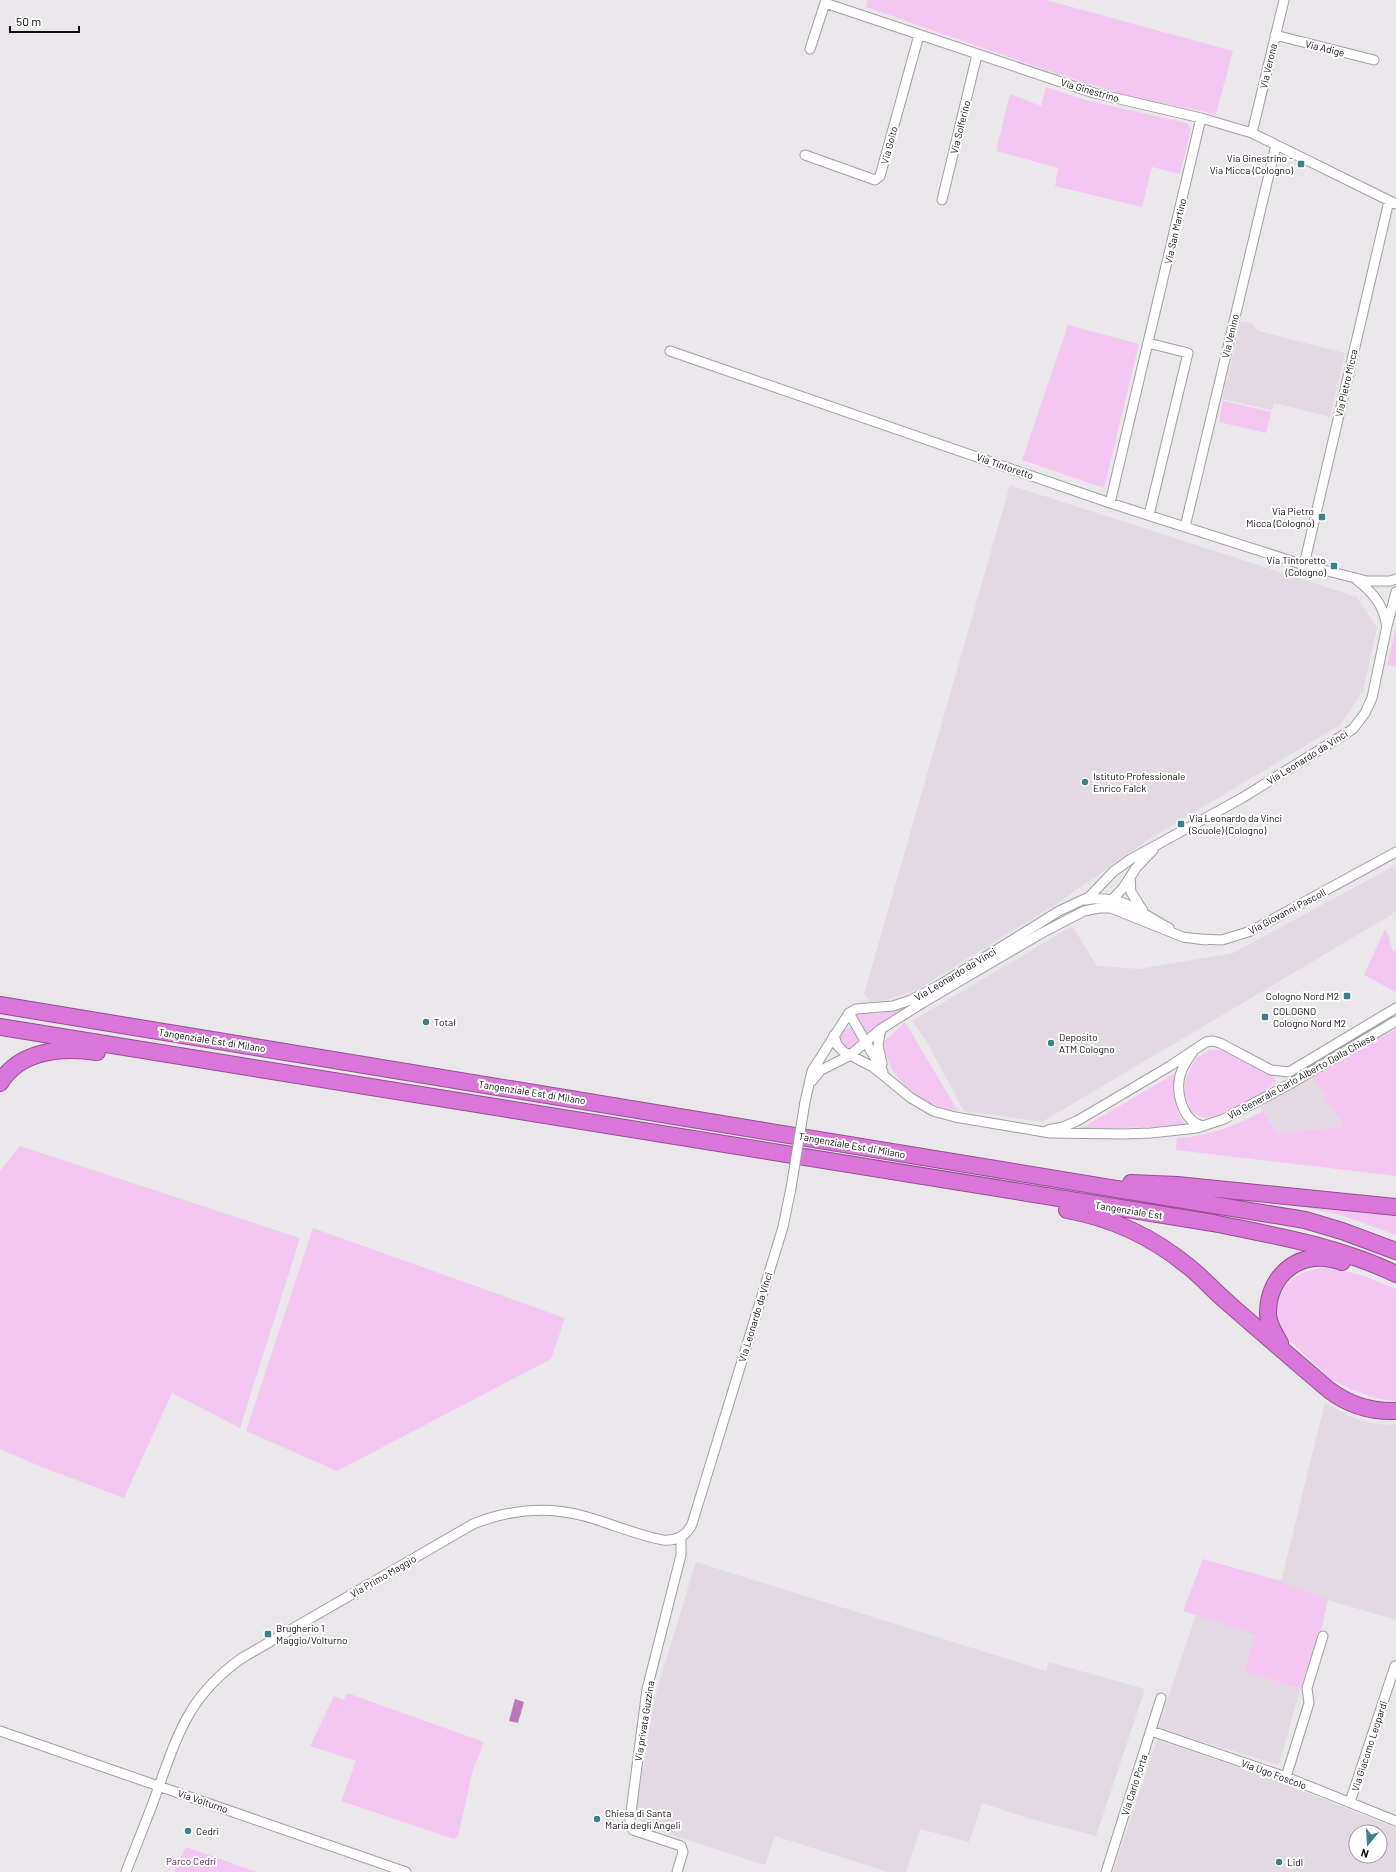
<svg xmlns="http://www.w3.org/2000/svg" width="1396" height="1872" font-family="Barlow,sans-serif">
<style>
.built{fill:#e2d9e2;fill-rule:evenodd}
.green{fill:#f4c6f2}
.water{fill:#bc79ba}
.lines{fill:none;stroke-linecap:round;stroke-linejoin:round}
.minor-casing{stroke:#a19da0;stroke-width:11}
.motorway-casing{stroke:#935192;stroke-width:18}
.minor{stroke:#fff;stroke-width:9}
.motorway{stroke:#da75d9;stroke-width:16}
.minor-bridge-casing{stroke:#a19da0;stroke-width:11;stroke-linecap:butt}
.minor-bridge{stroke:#fff;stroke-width:9}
.poi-dot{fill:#3b828b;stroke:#fff;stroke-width:1.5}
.labels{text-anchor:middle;stroke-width:4;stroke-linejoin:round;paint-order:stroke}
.street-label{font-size:10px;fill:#0e0d0e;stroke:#fff}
.poi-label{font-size:10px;fill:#0e0d0e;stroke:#fff;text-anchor:start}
.park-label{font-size:10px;fill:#631064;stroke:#fff}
</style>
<rect width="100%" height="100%" fill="#eae7ea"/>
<path class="built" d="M1241,321L1253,324L1258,331L1345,353L1330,417L1274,403L1272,410L1222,399Z
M1010,485L1357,597L1377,628L1363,691L1340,725L1151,838L1059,902L918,989L889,999L871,1002L864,994Z
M1396,865V912L1042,1122L964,1111L927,1042L912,1021L1072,926L1097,966H1100L1139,969L1233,953Z
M1312,1076L1344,1127L1277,1133L1260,1106Z
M1325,1403L1347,1415L1361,1420L1376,1424L1396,1425V1620L1328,1600L1281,1581Z
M696,1562L1046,1671L1049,1662L1145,1689L1096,1836L1031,1819L982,1803L969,1842L920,1829L906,1872H888L775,1836L765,1865L648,1827L635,1815L655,1696Z
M1196,1615L1257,1635L1245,1671L1300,1689L1279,1765L1158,1728Z
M1157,1740L1270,1778L1396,1828V1872H1113ZM1356,1832H1380V1856H1356Z"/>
<path class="green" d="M868,0H1046L1233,51L1216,114L1131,97L1055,73L866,7Z
M1046,87L1089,101L1187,123L1191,130L1180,174L1152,167L1142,207L1055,186L1058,168L996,151L1010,94L1041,106Z
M1068,325L1139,344L1104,488L1022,460Z
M1223,401L1271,412L1266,433L1219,422Z
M1396,629V666L1387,665Z
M1385,929L1390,938L1389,939L1393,951L1396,950V991L1392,990L1364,975Z
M900,1008L902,1012L866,1035L857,1015V1013L877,1014Z
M905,1022L958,1111C922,1106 887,1081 884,1042Z
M849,1027L856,1029L860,1040L850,1050L840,1040V1033Z
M1396,1029V1176L1176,1150L1177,1138C1211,1136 1234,1126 1263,1111L1277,1133L1344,1127L1312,1076Z
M1210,1050H1225L1272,1074L1276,1081C1268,1093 1218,1119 1204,1118C1200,1117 1195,1114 1192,1113L1184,1093L1186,1077L1196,1058Z
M1176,1073C1174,1093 1174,1109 1186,1126L1080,1129Z
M20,1146L300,1238L240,1428L172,1393L124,1498L37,1465L0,1449V1171Z
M1303,1207L1346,1208L1396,1213V1235L1344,1216Z
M313,1228L565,1318L551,1359L337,1471L246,1431Z
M1330,1267L1364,1276L1396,1289V1401L1380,1399L1355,1391L1332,1380L1277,1329C1274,1288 1289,1271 1330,1267Z
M1203,1559L1281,1581L1328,1600L1321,1630L1300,1689L1244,1671L1256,1635L1183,1611Z
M347,1693L484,1742L473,1770L458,1836L454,1839L341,1801L356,1761L310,1746L334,1696L344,1700Z
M186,1847L257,1872H174Z"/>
<path class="water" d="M515,1699L524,1702L518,1723L509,1721Z"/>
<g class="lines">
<g class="minor-casing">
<path id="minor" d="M1275,35L1374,60
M810,49L825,3L1094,93L1201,118L1252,133L1396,204
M1252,133L1284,0
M805,155L875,180L880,176L919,35
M942,200L977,55
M1148,343L1188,353L1149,515
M670,351L1110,503L1304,565L1367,581H1390L1396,579
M1110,503L1201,118
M1185,527L1276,145
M1304,565L1389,201
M1357,580C1372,592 1383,604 1386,623
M1130,878L1131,892L1143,911
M1085,900C1124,894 1138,912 1169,928
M1109,903L1123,888L1136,868L1153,850
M1200,939L1222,940L1251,931L1396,852
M849,1013L883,1072
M881,1029L878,1045L882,1064
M834,1035L837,1045L844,1052L873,1067L911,1098L933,1111L955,1117L1050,1133L1123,1134L1151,1133L1197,1128L1224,1119L1290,1084L1396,1021
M1192,1053C1186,1061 1180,1071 1179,1081C1177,1097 1185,1124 1204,1126
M812,1081L821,1070L849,1056L881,1029L924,1002L1040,934L1084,911L1099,908H1111L1183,937L1206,940
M805,1102L812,1071L849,1013L856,1009L893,1006L911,1000L943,983L1059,911L1089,897L1114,871L1131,859L1242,798L1353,729L1365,713L1372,698L1387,626L1396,592
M1048,1130L1063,1127L1077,1121L1170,1066L1206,1042L1213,1041L1220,1043L1271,1070L1289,1072L1396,1008
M0,1731L406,1872
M1151,1731L1286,1777L1396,1821
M1286,1777L1309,1703L1307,1688L1323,1636
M1350,1802L1395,1666
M126,1872C137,1843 149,1815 159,1786C179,1730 191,1694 242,1658L473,1524C508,1510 547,1506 584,1516C610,1523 636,1535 663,1540C676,1541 686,1537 692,1524L783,1227L791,1188
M677,1872L683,1852L681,1846L633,1830L630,1826V1820L647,1689L681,1555V1537
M1106,1872L1161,1698"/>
</g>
<g class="motorway-casing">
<path id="motorway" d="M0,1005L1305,1220L1342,1231L1396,1251
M0,1027L1213,1223C1276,1236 1338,1246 1396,1274
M0,1083C20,1050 62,1047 97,1052
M1131,1183L1177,1185L1396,1207
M1067,1210C1112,1218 1154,1238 1189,1267C1203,1278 1214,1291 1227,1302C1261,1332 1295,1361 1329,1390C1349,1405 1370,1412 1396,1411
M1280,1343C1275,1335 1269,1325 1268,1315C1267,1273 1303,1247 1342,1262"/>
</g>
<use href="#minor" class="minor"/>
<use href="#motorway" class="motorway"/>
<g class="minor-bridge-casing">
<path id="minor-bridge" d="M791,1188L805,1102"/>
</g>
<use href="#minor-bridge" class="minor-bridge"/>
</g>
<g class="poi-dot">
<rect x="1297" y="160" width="8" height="8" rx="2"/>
<rect x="1318" y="513" width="8" height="8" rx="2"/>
<rect x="1330" y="562" width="8" height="8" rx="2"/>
<circle cx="1085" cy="782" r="4"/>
<rect x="1177" y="820" width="8" height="8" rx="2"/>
<rect x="1343" y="992" width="8" height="8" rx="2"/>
<rect x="1261" y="1013" width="8" height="8" rx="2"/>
<circle cx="426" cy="1022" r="4"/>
<circle cx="1051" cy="1043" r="4"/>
<rect x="264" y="1630" width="8" height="8" rx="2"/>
<circle cx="597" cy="1819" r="4"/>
<circle cx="188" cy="1831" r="4"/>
<circle cx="1279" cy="1862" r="4"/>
</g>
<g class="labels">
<g class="street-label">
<text transform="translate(1325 48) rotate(14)" y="4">Via Adige</text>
<text transform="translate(1268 66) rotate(-77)" y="4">Via Verona</text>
<text transform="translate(1090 90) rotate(16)" y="4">Via Ginestrino</text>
<text transform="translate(960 127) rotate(-76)" y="4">Via Solferino</text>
<text transform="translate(889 145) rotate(-75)" y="4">Via Goito</text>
<text transform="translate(1175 231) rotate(-77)" y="4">Via San Martino</text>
<text transform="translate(1230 336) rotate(-77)" y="4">Via Venino</text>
<text transform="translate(1346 383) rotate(-77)" y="4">Via Pietro Micca</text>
<text transform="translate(1005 466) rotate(19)" y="4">Via Tintoretto</text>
<text transform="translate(1307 757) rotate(-32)" y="4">Via Leonardo da Vinci</text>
<text transform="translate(1287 911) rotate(-28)" y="4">Via Giovanni Pascoli</text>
<text transform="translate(955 974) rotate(-31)" y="4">Via Leonardo da Vinci</text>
<text transform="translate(212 1040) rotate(9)" y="4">Tangenziale Est di Milano</text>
<text transform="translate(1301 1076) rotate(-29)" y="4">Via Generale Carlo Alberto Dalla Chiesa</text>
<text transform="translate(532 1092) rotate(9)" y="4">Tangenziale Est di Milano</text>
<text transform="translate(852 1145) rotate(10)" y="4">Tangenziale Est di Milano</text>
<text transform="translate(1129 1210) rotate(9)" y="4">Tangenziale Est</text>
<text transform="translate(755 1317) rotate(-73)" y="4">Via Leonardo da Vinci</text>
<text transform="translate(383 1576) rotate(-30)" y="4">Via Primo Maggio</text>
<text transform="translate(644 1721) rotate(-81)" y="4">Via privata Guzzina</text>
<text transform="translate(1369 1746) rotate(-72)" y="4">Via Giacomo Leopardi</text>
<text transform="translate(1274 1774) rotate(20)" y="4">Via Ugo Foscolo</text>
<text transform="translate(1134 1785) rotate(-72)" y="4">Via Carlo Porta</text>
<text transform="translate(203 1801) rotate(19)" y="4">Via Volturno</text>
</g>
<g class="poi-label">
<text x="1293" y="162" text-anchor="end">Via Ginestrino -<tspan x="1293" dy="12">Via Micca (Cologno)</tspan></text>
<text x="1314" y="515" text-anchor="end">Via Pietro<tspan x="1314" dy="12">Micca (Cologno)</tspan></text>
<text x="1326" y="564" text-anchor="end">Via Tintoretto<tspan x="1326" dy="12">(Cologno)</tspan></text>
<text x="1093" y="780">Istituto Professionale<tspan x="1093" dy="12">Enrico Falck</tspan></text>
<text x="1189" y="822">Via Leonardo da Vinci<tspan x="1189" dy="12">(Scuole) (Cologno)</tspan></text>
<text x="1339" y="1000" text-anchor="end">Cologno Nord M2</text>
<text x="1273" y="1015">COLOGNO<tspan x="1273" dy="12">Cologno Nord M2</tspan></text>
<text x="434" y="1026">Total</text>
<text x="1059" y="1041">Deposito<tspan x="1059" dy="12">ATM Cologno</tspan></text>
<text x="276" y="1632">Brugherio 1<tspan x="276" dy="12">Maggio/Volturno</tspan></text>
<text x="605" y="1817">Chiesa di Santa<tspan x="605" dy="12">Maria degli Angeli</tspan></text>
<text x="196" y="1835">Cedri</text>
<text x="1287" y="1866">Lidl</text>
</g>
<g class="park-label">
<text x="191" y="1865">Parco Cedri</text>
</g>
</g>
<g transform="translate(1368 1844) rotate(198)"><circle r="19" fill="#ffffff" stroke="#9f9e9f"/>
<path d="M0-3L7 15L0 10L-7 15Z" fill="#3b828b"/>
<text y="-6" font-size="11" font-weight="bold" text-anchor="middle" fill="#0e0d0e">N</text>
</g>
<path d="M10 26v6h69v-6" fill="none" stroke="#0e0d0e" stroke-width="2"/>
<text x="16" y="26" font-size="12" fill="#0e0d0e" stroke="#ffffff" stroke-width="3" paint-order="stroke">50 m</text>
</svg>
